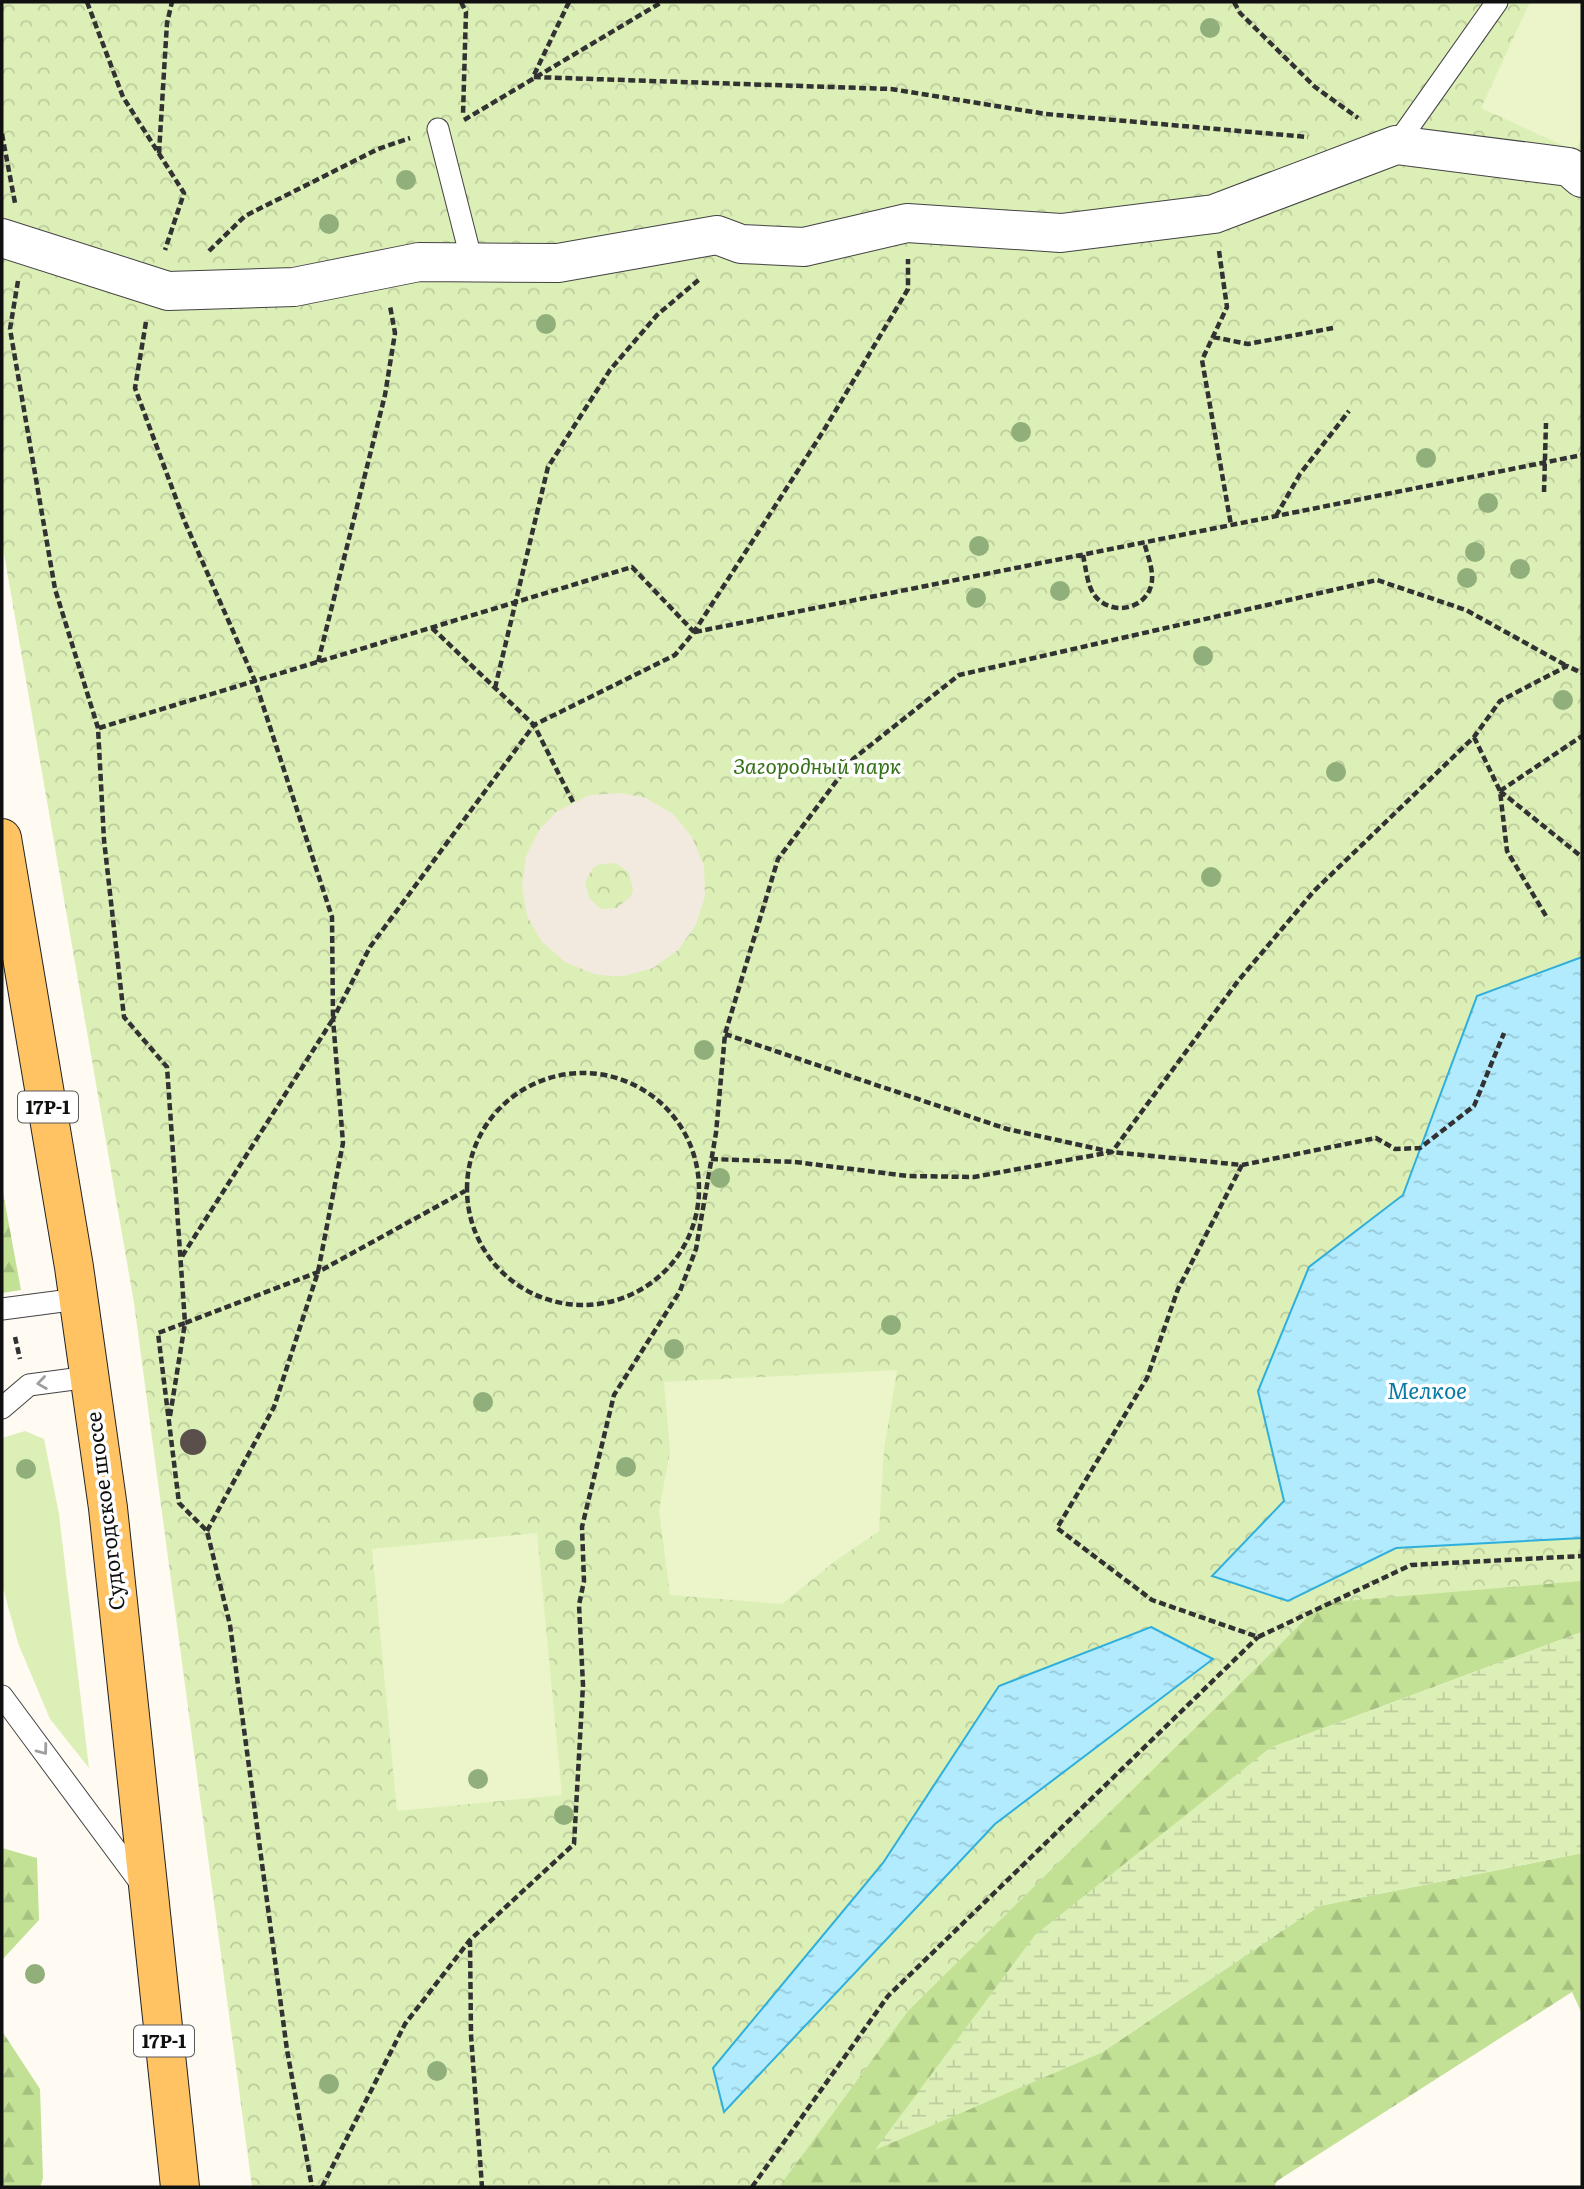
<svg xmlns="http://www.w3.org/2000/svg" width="1584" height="2189" font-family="Literata,serif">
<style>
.grass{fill:#dcefb7}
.forest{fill:url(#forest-firs)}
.wetland{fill:url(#wetland-marsh)}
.park{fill:url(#park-crowns)}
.pitch{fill:#ecf5ca}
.plaza{fill:#f2eadf;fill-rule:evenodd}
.water{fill:url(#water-ripples);stroke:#30afdc;stroke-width:2}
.building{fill:#5a4f4b}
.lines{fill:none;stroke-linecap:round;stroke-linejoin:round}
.service-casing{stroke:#434343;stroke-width:23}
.minor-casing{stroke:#434343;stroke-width:40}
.primary-casing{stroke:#212121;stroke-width:40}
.path{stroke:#323232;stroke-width:4.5;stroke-dasharray:7 3.5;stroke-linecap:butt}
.service{stroke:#fff;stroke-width:21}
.minor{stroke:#fff;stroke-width:38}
.primary{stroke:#ffc363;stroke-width:38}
.tree{fill:#90af7b}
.oneway{stroke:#9f9f9f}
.labels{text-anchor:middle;stroke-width:7;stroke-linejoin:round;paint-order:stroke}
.shield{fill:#fff;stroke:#585858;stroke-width:2}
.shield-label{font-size:19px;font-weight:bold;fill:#101010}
.park-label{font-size:21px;font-style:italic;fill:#367018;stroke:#fff}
.street-label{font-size:21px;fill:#101010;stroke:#fff}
.water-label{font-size:23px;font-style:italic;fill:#0a7aa9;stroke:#fff}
</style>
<defs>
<pattern id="forest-firs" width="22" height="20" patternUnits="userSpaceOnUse" patternTransform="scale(1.75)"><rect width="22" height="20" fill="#c2e195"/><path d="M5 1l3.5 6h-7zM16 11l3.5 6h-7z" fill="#a6c07f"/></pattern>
<pattern id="wetland-marsh" width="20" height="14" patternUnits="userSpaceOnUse" patternTransform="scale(1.75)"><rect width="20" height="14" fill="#dcefb7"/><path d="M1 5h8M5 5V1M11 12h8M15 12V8" fill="none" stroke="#bccc9c"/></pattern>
<pattern id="park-crowns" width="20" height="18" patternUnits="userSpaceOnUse" patternTransform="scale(1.75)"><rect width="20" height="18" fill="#dcefb7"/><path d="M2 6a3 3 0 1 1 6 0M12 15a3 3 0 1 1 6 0" fill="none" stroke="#bccc9c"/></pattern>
<pattern id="water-ripples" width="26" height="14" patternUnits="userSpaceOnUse" patternTransform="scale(1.75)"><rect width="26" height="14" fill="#b1ebfd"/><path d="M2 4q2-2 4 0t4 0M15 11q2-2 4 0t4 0" fill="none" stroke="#97c8d8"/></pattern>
</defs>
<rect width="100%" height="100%" fill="#fffbf3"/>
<path class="grass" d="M25,1431L44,1439L59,1514L89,1768L50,1719L18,1643L2,1584V1438Z"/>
<path class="forest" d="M2,1187L21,1290L2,1293Z
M1582,1538V1632L1270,1748L1101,2053L1319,1906L1582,1853V2014L1572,1992L1277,2181L1274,2187H510L1288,1601Z
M2,1848L37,1858L39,1920L2,1960Z
M2,2031L40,2089L43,2178L40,2187H2Z"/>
<path class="wetland" d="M1582,1632V1853L1319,1906L1101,2053L875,2150L1035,1935L1270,1748Z"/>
<path class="park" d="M2,2H1582V1581L1322,1603L908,2011L779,2187H252L134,1303L2,542Z"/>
<path class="pitch" d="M1530,2H1582V136L1575,151L1481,108Z
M897,1370L884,1450L879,1531L834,1562L782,1604L670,1595L659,1510L670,1452L664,1382Z
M537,1533L562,1795L397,1811L372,1549Z"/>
<path class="plaza" d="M621,793L646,798L673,814L692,837L704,866L705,896L696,925L678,950L653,968L624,976H608L594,974L565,962L542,942L527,916L522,886L526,856L540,829L556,812L590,795ZM616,863L629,873L633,889L631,896L617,908L601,909L589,898L585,882L593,868L600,864Z"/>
<path class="water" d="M1582,957V1538L1396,1548L1288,1601L1212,1576L1284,1501L1258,1391L1309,1267L1403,1195L1477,996Z
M1151,1627L1213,1659L995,1824L724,2112L713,2068L883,1863L999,1686Z"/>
<path class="building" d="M180 1442a13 13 0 1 1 26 0a13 13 0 1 1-26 0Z"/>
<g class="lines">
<g class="service-casing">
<path id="service" d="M438,129L472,262
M1396,145L1497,2
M2,1309L78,1299
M2,1408L29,1385L89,1377
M2,1696L142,1885"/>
</g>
<g class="minor-casing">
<path id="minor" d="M2,238L168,291L294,287L419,262L558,263L717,235L741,244L804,247L907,223L1061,233L1214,214L1396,145L1569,167L1582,178"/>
</g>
<g class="primary-casing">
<path id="primary" d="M2,838L74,1267L108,1508L180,2187"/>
</g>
<path class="path" d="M87,2L123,97L184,193L165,250
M461,2L466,12L463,115
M569,2L533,77L891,89L1046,114L1308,137
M1234,2L1240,13L1315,87L1358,118
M464,120L662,2
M2,134L15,203
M159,153L167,23L172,2
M209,251L245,216L378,149L410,138
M1219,251L1227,307L1202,360L1231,525
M18,281L10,329L55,589L98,728L104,840L124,1017L167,1067L185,1323L158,1333L179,1503L207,1531L230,1625L287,2050L312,2187
M146,322L135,388L184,520L255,681L332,917L333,1019L181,1258
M1213,337L1248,344L1333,328
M1544,492L1546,423
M1276,516L1300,474L1349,411
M1083,555C1086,568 1087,586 1095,596C1113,618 1150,608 1152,580C1153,568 1147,554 1144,542
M432,628L534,725L573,802
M695,632L1582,455
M318,662L385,395L395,333L390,306
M495,688L548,467L610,370L657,315L701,278
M99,728L632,567L694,632
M1474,737L1500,791L1507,851L1546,916
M1500,791L1582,857
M1500,791L1582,736
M725,1034L1007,1129L1112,1152L1242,1165L1376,1138L1395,1149L1420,1148L1474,1106L1504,1033
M467 1189a116 116 0 1 1 232 0a116 116 0 1 1-232 0Z
M711,1159L795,1162L908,1176L974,1177L1112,1152L1238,981L1314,891L1474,737L1500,701L1567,666L1582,673
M1242,1165L1178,1289L1147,1378L1057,1528L1152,1600L1258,1637L1411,1565L1582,1556
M15,1337L20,1359
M170,1416L185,1323L318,1272L465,1191
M207,1531L274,1407L318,1272L343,1143L333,1019L370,947L534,725L675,655L694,632L824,430L908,289V259
M470,1940L471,2035L482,2187
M322,2187L405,2024L470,1940L574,1844L583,1685L579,1605L584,1581L582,1527L614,1395L680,1291L696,1249L716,1133L725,1034L778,859L853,759L959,675L1377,580L1466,610L1567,666
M752,2187L888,1996L1258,1637"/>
<use href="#service" class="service"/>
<use href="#minor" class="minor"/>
<use href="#primary" class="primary"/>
</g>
<g class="tree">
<circle cx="1210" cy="28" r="10"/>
<circle cx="406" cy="180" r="10"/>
<circle cx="329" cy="224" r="10"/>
<circle cx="546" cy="324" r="10"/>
<circle cx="1021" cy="432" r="10"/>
<circle cx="1426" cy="458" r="10"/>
<circle cx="1488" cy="503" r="10"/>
<circle cx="979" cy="546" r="10"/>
<circle cx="1475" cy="552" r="10"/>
<circle cx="1520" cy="569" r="10"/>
<circle cx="1467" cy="578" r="10"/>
<circle cx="1060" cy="591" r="10"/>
<circle cx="976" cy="598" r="10"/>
<circle cx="1203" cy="656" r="10"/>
<circle cx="1563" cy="700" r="10"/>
<circle cx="1336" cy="772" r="10"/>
<circle cx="1211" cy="877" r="10"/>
<circle cx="704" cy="1050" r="10"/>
<circle cx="720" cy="1178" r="10"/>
<circle cx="891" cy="1325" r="10"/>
<circle cx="674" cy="1349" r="10"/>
<circle cx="483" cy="1402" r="10"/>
<circle cx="626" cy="1467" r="10"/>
<circle cx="26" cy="1469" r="10"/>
<circle cx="565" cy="1550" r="10"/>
<circle cx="478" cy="1779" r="10"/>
<circle cx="564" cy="1815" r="10"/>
<circle cx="35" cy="1974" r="10"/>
<circle cx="437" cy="2071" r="10"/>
<circle cx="329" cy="2084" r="10"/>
</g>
<defs><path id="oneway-chevron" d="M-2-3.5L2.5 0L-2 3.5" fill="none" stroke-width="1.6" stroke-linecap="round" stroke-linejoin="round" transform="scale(1.75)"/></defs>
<g class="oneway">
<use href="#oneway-chevron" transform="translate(42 1383) rotate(172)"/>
<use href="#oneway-chevron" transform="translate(43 1750) rotate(53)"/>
</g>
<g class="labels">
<g class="shield">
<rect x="18" y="1091.5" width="60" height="31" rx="5"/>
<rect x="134" y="2025.5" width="60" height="31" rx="5"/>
</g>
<g class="shield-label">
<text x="48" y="1114">17Р-1</text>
<text x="164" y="2048">17Р-1</text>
</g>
<g class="park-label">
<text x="817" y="774">Загородный парк</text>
</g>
<g class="street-label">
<text transform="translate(106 1511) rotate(-97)" y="7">Судогодское шоссе</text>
</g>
<g class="water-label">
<text x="1427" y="1399">Мелкое</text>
</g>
</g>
<rect width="1584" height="2189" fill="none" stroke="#101010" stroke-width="7"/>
</svg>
